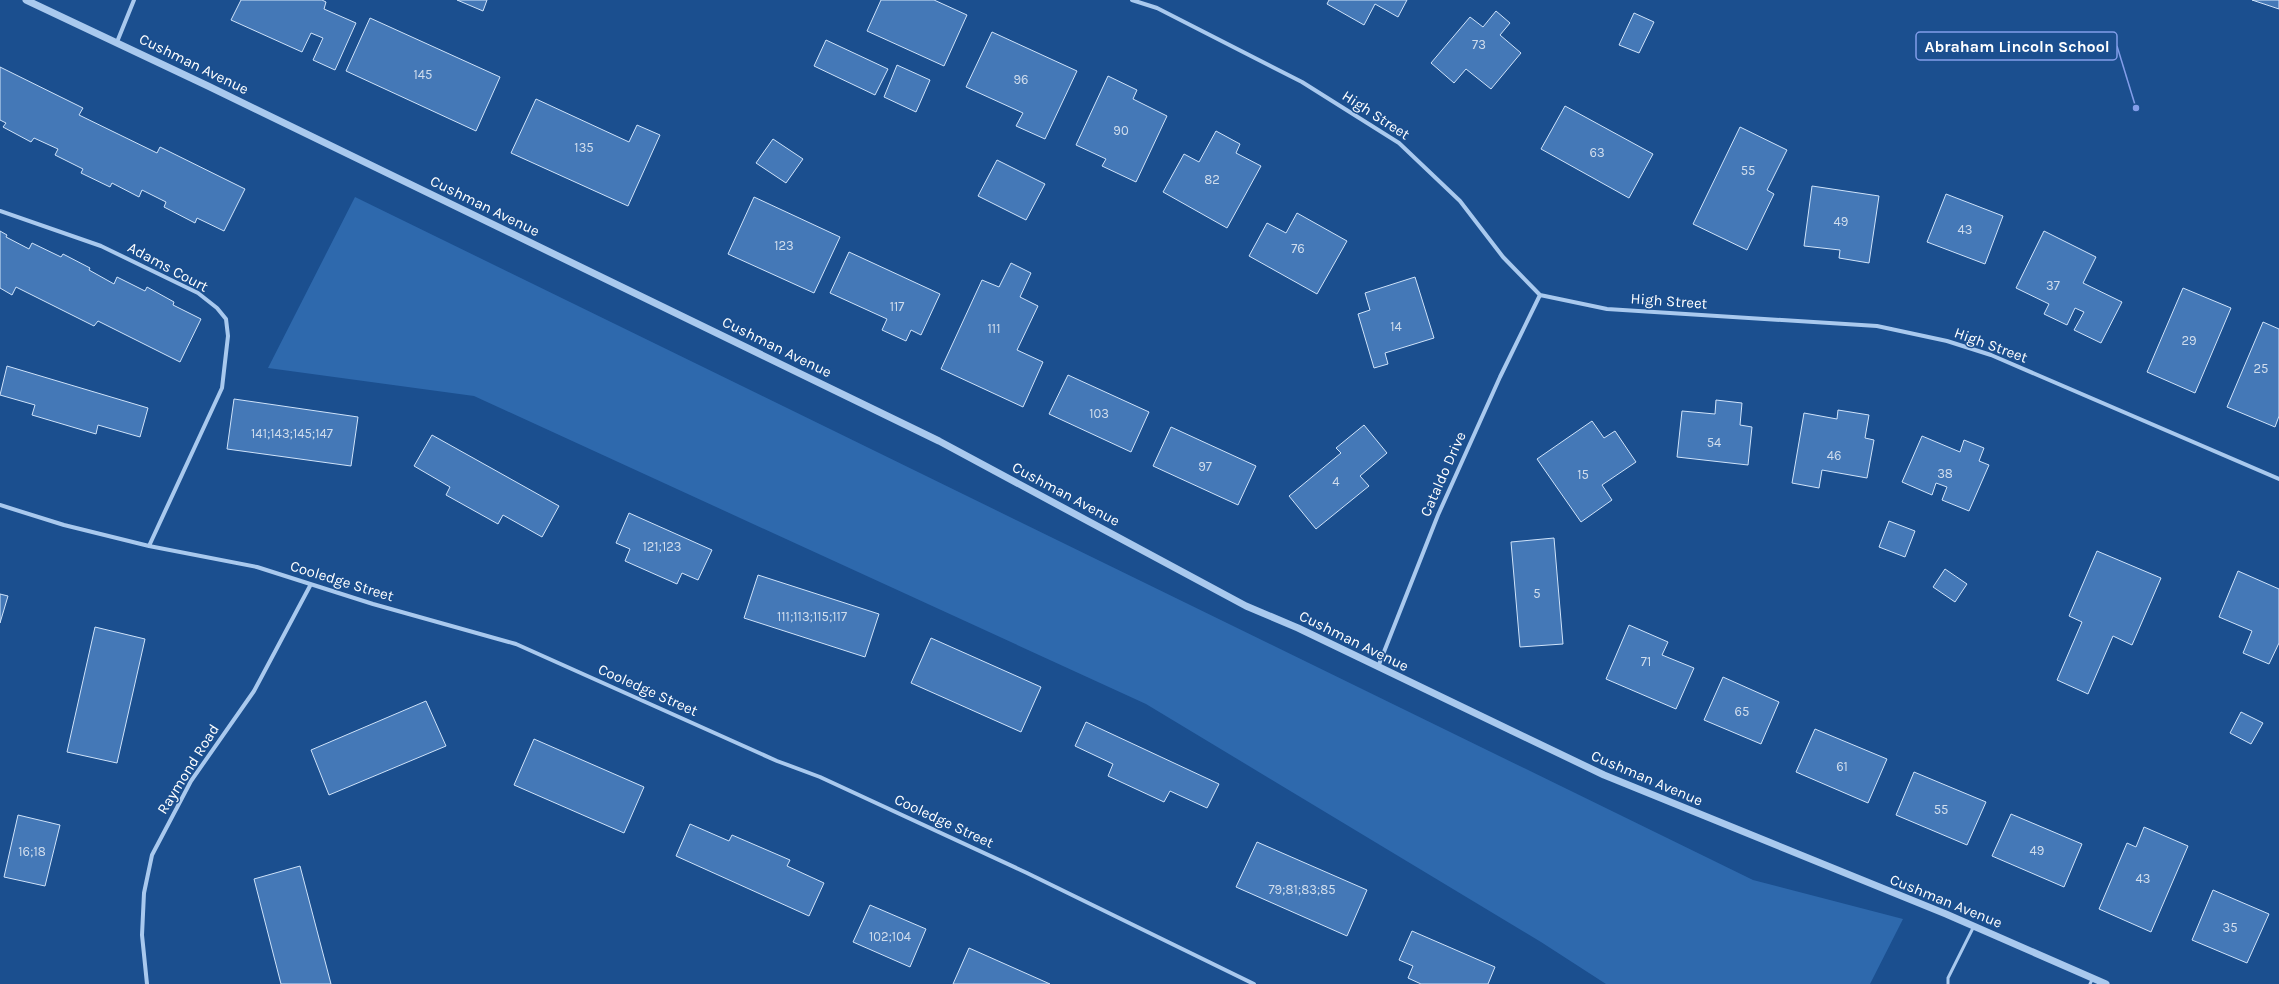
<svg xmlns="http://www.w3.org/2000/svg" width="2279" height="984" font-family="Karla,sans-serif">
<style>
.green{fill:#2e69ad}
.building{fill:#4478b7;stroke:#cfe3fa}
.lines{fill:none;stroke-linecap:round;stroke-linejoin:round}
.service{stroke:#a9c9ee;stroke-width:3}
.minor{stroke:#a9c9ee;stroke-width:4}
.tertiary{stroke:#a9c9ee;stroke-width:7}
.labels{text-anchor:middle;stroke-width:3;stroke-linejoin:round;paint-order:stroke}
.number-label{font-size:13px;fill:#d0dded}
.street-label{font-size:15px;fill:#fff;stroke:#1b4f8f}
.leader{fill:none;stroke:#839eea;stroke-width:1.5}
.callout-dot{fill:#839eea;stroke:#1b4f8f;stroke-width:1.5}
.callout{fill:#1b4f8f;stroke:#839eea;stroke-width:1.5}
.callout-label{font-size:16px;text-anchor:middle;font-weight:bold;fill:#fff}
</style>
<rect width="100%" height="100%" fill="#1b4f8f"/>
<path class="green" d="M355,197L1753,880L1903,919L1870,984H1606L1541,942L1146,704L474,396L268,368Z"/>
<path class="building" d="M241,0H322L326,2L324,9L356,23L335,70L313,60L323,38L311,33L302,52L231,20Z
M457,0H487L483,11Z
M881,0H934L967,15L944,66L867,31Z
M1329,0H1407L1398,17L1375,4L1364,25L1327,4Z
M2252,0H2279V9Z
M1496,11L1510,23L1500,35L1521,53L1491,89L1466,69L1454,83L1431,63L1470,17L1483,27Z
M1634,13L1654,22L1639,53L1619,45Z
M370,18L500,77L476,131L346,71Z
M992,32L1077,71L1045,139L1016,126L1023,113L966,87Z
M826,40L888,69L875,95L814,66Z
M897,65L930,80L916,112L884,97Z
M0,67L83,108L79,115L157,153L160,147L245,189L224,231L197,218L195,223L164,207L166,202L142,190L139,197L112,183L110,187L81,173L83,169L55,155L58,149L34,138L31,142L3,127L6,123L0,120Z
M1108,76L1137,90L1133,99L1167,116L1136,182L1102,166L1106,159L1076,145Z
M536,99L629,142L637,125L660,135L628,206L511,153Z
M1565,106L1653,154L1629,198L1541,149Z
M1740,127L1787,150L1767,190L1774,194L1747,250L1693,224Z
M1216,131L1240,144L1236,153L1261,166L1227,228L1163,192L1184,154L1199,162Z
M773,139L803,159L786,183L756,163Z
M997,160L1045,184L1026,220L978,196Z
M1812,186L1879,196L1869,263L1839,258L1840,250L1804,246Z
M1946,194L2003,216L1985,264L1927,242Z
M754,197L840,237L814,293L728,254Z
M1297,213L1347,241L1317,294L1249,256L1267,223L1286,233Z
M0,231L7,235L6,237L29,249L32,243L61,257L63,254L90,268L89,270L114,284L117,277L145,291L147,287L174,302L173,305L201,319L180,362L98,321L94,326L16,287L12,295L0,288Z
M2044,231L2096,257L2083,283L2122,302L2101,343L2074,330L2084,312L2075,308L2067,325L2044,314L2049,304L2016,288Z
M849,252L940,294L921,335L911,330L906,341L882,330L887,319L830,293Z
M1011,263L1031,273L1020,297L1038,306L1017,350L1043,362L1023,407L941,369L982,280L999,287Z
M1415,277L1434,338L1385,353L1388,364L1374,368L1358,314L1370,310L1365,293Z
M2183,288L2231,308L2195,393L2147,372Z
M2263,322L2279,329V416L2275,427L2227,407Z
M7,366L148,408L140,437L98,425L96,434L32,415L35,405L0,395Z
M1068,375L1149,412L1131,452L1049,414Z
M234,399L358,417L351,466L227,449Z
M1716,400L1742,403L1740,425L1752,427L1748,465L1677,457L1682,411L1715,414Z
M1838,410L1869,415L1865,438L1874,440L1867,478L1822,470L1819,488L1792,483L1804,413L1837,419Z
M1592,421L1604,438L1615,431L1636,462L1602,485L1612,500L1581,522L1537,459Z
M1364,425L1387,453L1360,476L1369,486L1316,529L1289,496L1341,453L1336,448Z
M1171,427L1256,466L1238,505L1153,466Z
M432,435L559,506L542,537L503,515L498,524L446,495L450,487L414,466Z
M1922,436L1960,452L1964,440L1984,448L1979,461L1989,465L1969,511L1942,500L1947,487L1936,483L1932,495L1902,482Z
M629,513L712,550L698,580L682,573L677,584L625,561L630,549L616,543Z
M1889,521L1915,531L1905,557L1879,547Z
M1554,538L1563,644L1520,647L1511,542Z
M2097,551L2161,578L2132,645L2113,636L2088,694L2057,680L2082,622L2069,616Z
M1945,569L1967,584L1955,602L1933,587Z
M2238,571L2279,589V643L2269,664L2243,653L2252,631L2219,617Z
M758,575L879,614L865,657L744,618Z
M0,594L8,596L0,623Z
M1629,625L1668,642L1662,655L1694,668L1676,709L1606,679Z
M95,627L145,639L117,763L67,752Z
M931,638L1041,687L1021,732L911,683Z
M1723,677L1779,702L1761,744L1704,720Z
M426,701L446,746L329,795L311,750Z
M2241,712L2263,723L2251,744L2230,733Z
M1086,722L1219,784L1207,808L1170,791L1164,802L1108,776L1113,764L1075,746Z
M1815,729L1887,759L1868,803L1796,772Z
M534,739L644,787L624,833L514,785Z
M1914,772L1986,802L1967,845L1896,815Z
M2011,814L2082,844L2064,887L1992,856Z
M18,815L60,825L45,886L4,877Z
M690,824L729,841L732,835L790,860L787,866L824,883L809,916L676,856Z
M2144,827L2188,846L2151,932L2099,909L2127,843L2136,847Z
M1257,842L1367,890L1347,936L1236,887Z
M300,866L331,984H281L254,879Z
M2213,890L2269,914L2247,963L2192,940Z
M870,905L926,929L910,967L853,942Z
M1412,931L1495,967L1488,984H1421L1408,978L1413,966L1399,960Z
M969,948L1050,984H953Z"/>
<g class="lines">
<path class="service" d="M1948,984V978L1974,926
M2090,984L2093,978"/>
<path class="minor" d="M1132,0L1157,8L1302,82L1399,143L1460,201L1503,257L1540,295L1607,309L1877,326L1947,341L1991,355L2279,479
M117,42L134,0
M0,211L101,246L198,293L217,308L226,319L228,336L222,388L149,546
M0,505L64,525L149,546L257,567L373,604L516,644L777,761L820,777L1027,873L1254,984
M1378,667L1438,515L1500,377L1540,295
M147,984L142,935L144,893L152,855L191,781L254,691L311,584"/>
<path class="tertiary" d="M26,0L208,86L939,441L1246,606L1298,628L1604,775L1946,914L2106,984"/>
</g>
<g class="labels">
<g class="number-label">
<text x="1479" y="49">73</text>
<text x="423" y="79">145</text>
<text x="1021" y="84">96</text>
<text x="1121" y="135">90</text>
<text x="584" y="152">135</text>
<text x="1597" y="157">63</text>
<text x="1748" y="175">55</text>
<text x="1212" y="184">82</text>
<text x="1841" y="226">49</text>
<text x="1965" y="234">43</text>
<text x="784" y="250">123</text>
<text x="1298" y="253">76</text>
<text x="2053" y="290">37</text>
<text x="897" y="311">117</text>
<text x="1396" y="331">14</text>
<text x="994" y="333">111</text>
<text x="2189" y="345">29</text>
<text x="2261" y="373">25</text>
<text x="1099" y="418">103</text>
<text x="292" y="438">141;143;145;147</text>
<text x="1714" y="447">54</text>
<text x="1834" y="460">46</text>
<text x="1205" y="471">97</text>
<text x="1945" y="478">38</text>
<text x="1583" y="479">15</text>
<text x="1336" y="486">4</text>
<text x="662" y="551">121;123</text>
<text x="1537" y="598">5</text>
<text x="812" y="621">111;113;115;117</text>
<text x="1646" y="666">71</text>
<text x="1742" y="716">65</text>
<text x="1842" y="771">61</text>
<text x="1941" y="814">55</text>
<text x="2037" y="855">49</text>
<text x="32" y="856">16;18</text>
<text x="2143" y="883">43</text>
<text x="1302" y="894">79;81;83;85</text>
<text x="2230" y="932">35</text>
<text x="890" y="941">102;104</text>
</g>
<g class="street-label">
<text transform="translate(194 64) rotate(26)" y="5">Cushman Avenue</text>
<text transform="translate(1376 115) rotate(33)" y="5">High Street</text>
<text transform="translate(485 206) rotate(26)" y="5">Cushman Avenue</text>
<text transform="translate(168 267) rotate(28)" y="5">Adams Court</text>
<text transform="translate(1669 301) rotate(4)" y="5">High Street</text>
<text transform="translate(1991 345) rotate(20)" y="5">High Street</text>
<text transform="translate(777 347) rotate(26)" y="5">Cushman Avenue</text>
<text transform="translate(1443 474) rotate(-66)" y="5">Cataldo Drive</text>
<text transform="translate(1066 494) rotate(28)" y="5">Cushman Avenue</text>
<text transform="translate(342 581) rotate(17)" y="5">Cooledge Street</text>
<text transform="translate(1354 641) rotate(26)" y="5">Cushman Avenue</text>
<text transform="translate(648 690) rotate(24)" y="5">Cooledge Street</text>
<text transform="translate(188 769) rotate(-58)" y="5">Raymond Road</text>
<text transform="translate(1647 778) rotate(23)" y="5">Cushman Avenue</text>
<text transform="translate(944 821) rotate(25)" y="5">Cooledge Street</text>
<text transform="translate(1946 901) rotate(22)" y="5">Cushman Avenue</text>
</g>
</g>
<path class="leader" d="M2136 108L2117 46"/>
<circle class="callout-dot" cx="2136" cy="108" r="4"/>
<rect class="callout" x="1916" y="32" width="201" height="28" rx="4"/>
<g class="callout-label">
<text x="2017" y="52">Abraham Lincoln School</text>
</g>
</svg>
